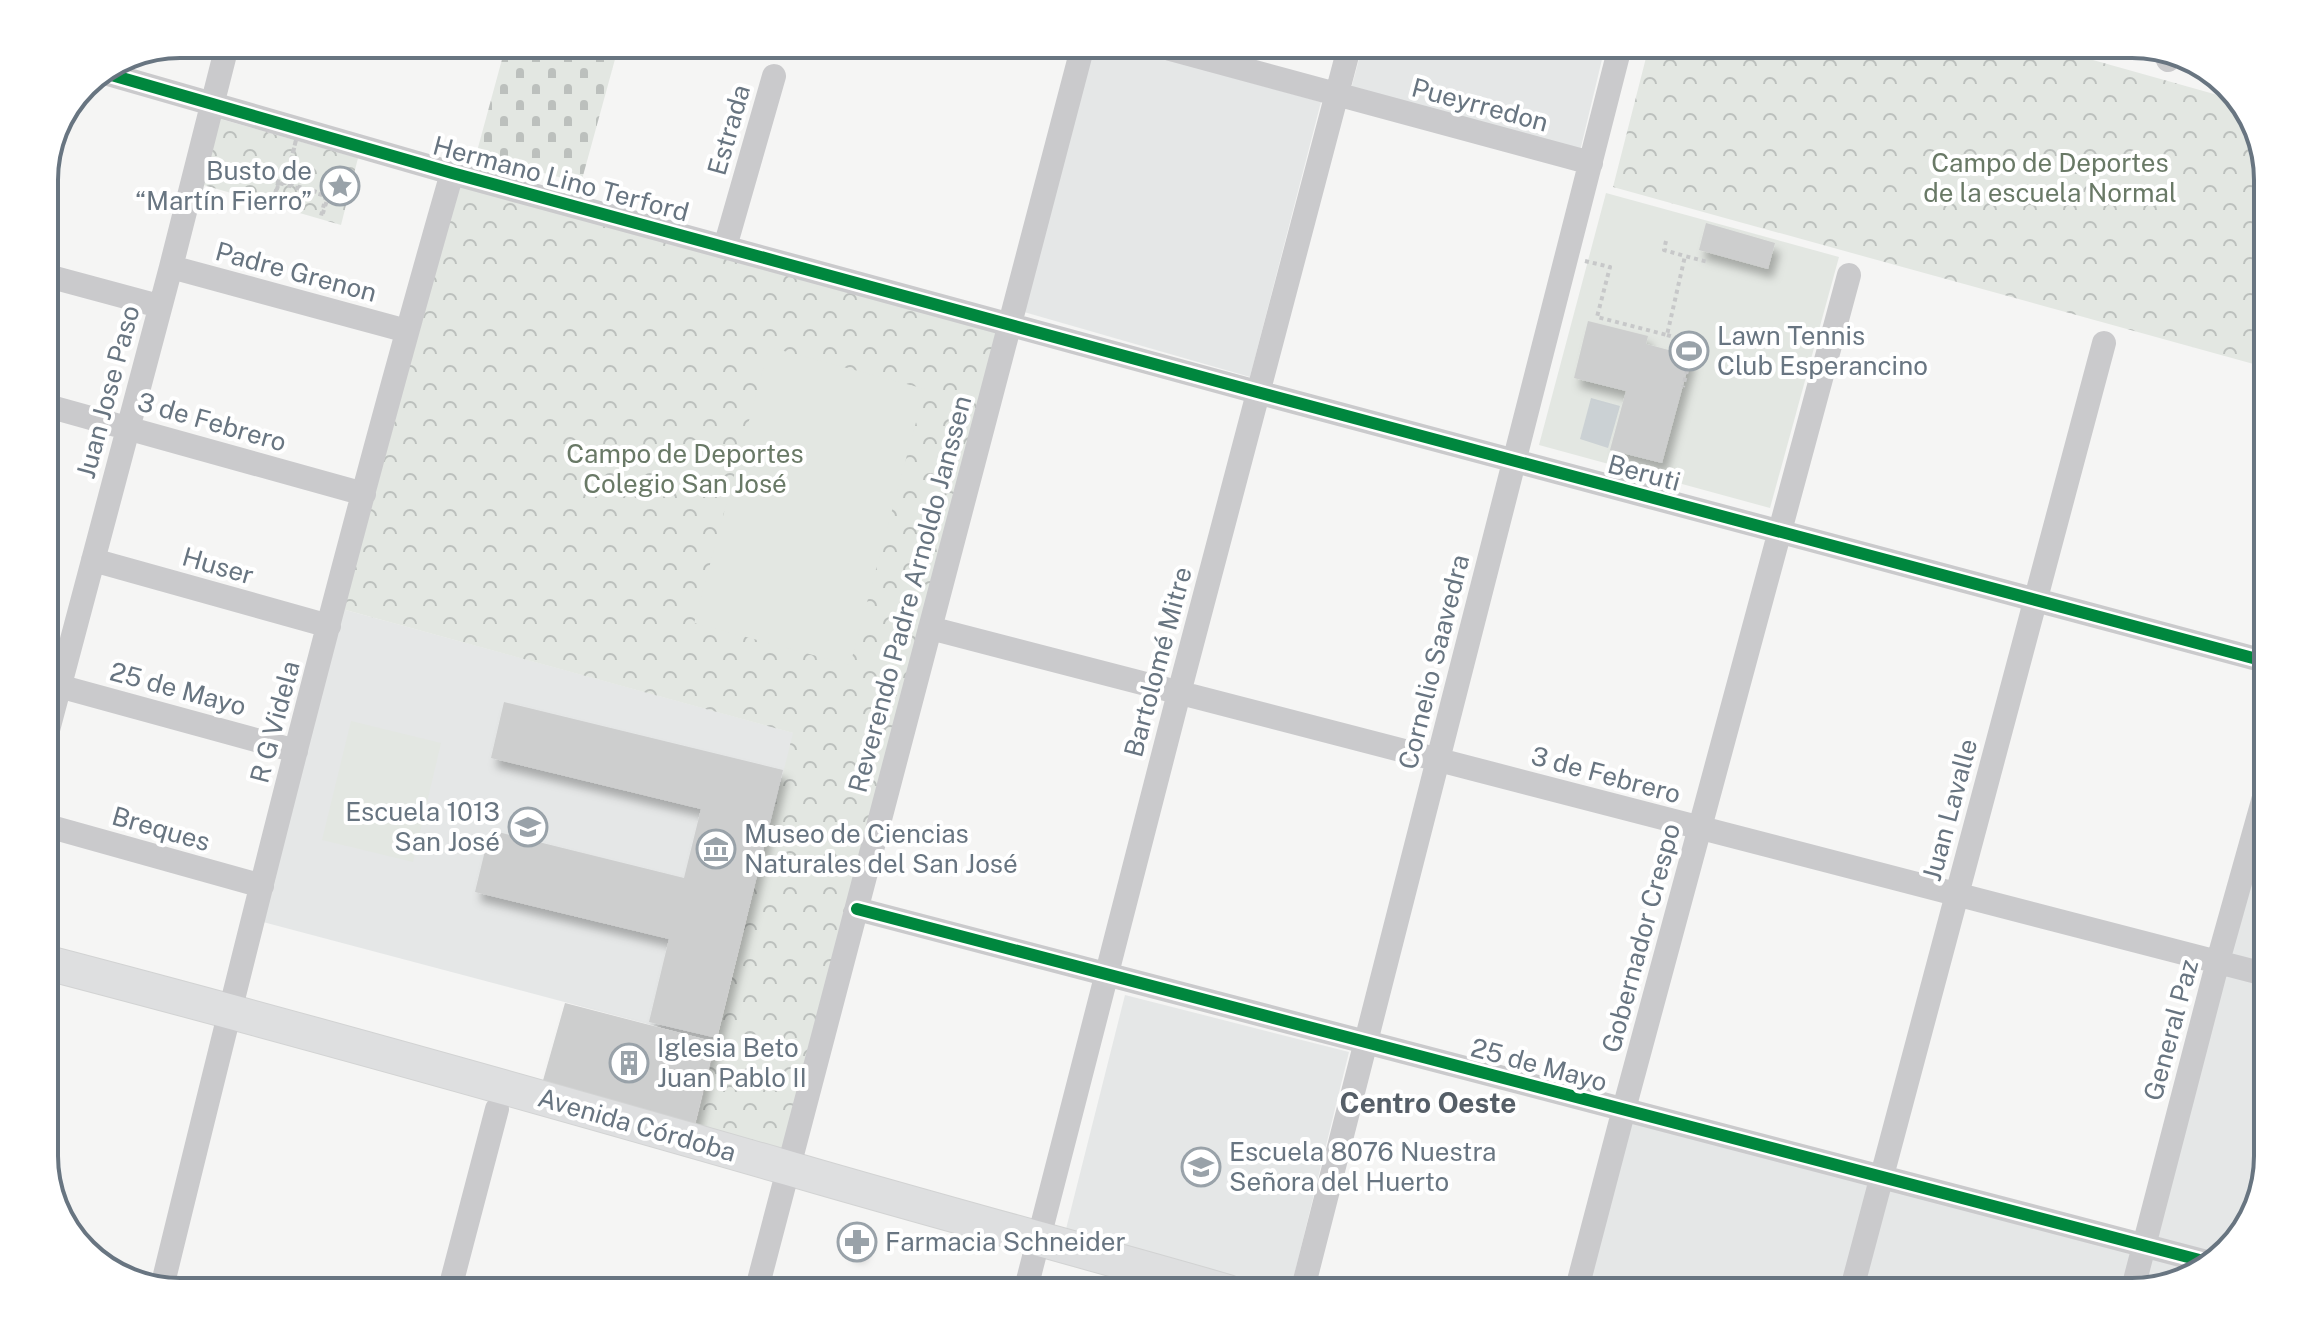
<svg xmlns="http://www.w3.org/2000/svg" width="2312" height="1336" font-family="'Public Sans',sans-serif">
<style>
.built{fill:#e5e7e7}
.cemetery{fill:url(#cemetery-stones)}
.park{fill:url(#park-crowns)}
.pitch{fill:#e3e7e2}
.water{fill:#cbd1d4}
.building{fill:#cdcece;filter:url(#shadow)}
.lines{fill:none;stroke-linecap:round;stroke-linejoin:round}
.secondary-casing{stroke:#d2d3d3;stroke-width:36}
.path{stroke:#c7c8c9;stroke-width:4;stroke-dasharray:4 4;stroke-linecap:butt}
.street{stroke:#cacacc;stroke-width:24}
.secondary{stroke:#dedfe0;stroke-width:34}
.cycleway-casing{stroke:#fff;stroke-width:17}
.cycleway{stroke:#00873e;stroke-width:12}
.labels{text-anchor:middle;stroke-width:8;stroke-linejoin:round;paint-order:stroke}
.street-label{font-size:26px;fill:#687581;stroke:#fff}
.park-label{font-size:26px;fill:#697966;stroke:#fff}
.poi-label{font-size:26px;fill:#687581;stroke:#fff;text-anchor:start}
.neighbourhood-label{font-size:28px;font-weight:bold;fill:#555e67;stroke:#fff}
.rim{fill:none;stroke:#687581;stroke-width:4}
</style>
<defs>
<pattern id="cemetery-stones" width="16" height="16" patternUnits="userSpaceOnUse" patternTransform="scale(2)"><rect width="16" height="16" fill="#e3e7e2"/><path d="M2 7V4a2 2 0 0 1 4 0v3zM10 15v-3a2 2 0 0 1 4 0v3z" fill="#bcc0bd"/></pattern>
<pattern id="park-crowns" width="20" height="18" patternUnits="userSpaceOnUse" patternTransform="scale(2)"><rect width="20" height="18" fill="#e3e7e2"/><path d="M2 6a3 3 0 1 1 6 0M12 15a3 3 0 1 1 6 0" fill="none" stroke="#bcc0bd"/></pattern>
<filter id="shadow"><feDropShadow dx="5" dy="9" stdDeviation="4" flood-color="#0004"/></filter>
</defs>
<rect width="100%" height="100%" fill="#f5f5f4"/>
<path class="built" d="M1605,47L1580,151L1351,89L1362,48Z
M1092,49H1128L1321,102L1250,377L1024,312Z
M342,609L794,733L715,1042L263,922Z
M2268,787V1156L2250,1224L2200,1274L2132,1292H1576L1624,1109L2144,1245Z
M1125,995L1349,1052L1290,1292L1066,1229Z"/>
<path class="cemetery" d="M504,52H617L581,183L476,155Z"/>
<path class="park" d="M2036,44L2239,101L2250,112L2268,172V368L1613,187L1649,46Z
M217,118L358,158L341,225L200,184Z
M452,173L1010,323L792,1154L695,1128L793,733L342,609Z"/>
<path class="pitch" d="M1606,193L1839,257L1770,508L1539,445Z
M769,347L925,389L850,665L694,623Z
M351,721L441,743L413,862L322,840Z"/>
<path class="water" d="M1591,398L1620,406L1608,448L1580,439Z"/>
<path class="building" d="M1706,223L1775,243L1768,269L1699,250Z
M1588,321L1648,336L1646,344L1691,356L1662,463L1610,450L1626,391L1574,378Z
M504,702L783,770L717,1038L649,1022L669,939L475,892L490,830L684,878L701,809L491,758Z
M565,1003L715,1042L695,1124L542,1084Z
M853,1230L865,1233L860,1253L848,1250Z"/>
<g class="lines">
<g class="secondary-casing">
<path id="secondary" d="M44,962C293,1027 541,1097 788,1168C935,1211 1082,1250 1228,1292"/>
</g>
<path class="path" d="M296,140L286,183L341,199L328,197L322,216H321L326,196L279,183L273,201L278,183L205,162L285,183Z
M1666,241L1664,250L1685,256
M1585,261L1610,267L1597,317L1667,335L1685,256L1708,262
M1667,335L1694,343L1683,387"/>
<path class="street" d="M1170,49L1591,163
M2168,60L2170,54
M101,72L452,173L1257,392L2268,662
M725,247L774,76
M171,267L407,331
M44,275L159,306
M44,405L364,494
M93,560L329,626
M930,628L2268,975
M44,682L296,751
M44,745L171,267L225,54
M44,825L262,886
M857,909L2211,1263
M162,1287C253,915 346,542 452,173
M449,1292L497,1109
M756,1292L1082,49
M1025,1292L1179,693L1349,48
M1302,1292L1620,47
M1576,1292L1624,1109L1849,275
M1851,1292L2104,343
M2132,1292L2218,961L2268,783"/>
<use href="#secondary" class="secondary"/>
<g class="cycleway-casing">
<path id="cycleway" d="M101,72L452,173L1257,392L2268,662
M857,909L2211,1263"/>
</g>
<use href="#cycleway" class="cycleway"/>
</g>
<defs>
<g id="sight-ring" transform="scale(2)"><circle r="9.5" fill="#fff" stroke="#99a2a9" stroke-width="1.5"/><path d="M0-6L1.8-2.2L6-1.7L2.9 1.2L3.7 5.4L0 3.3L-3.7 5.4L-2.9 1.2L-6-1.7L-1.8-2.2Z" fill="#99a2a9"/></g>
<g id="stadium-ring" transform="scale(2)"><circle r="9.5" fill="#fff" stroke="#99a2a9" stroke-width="1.5"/><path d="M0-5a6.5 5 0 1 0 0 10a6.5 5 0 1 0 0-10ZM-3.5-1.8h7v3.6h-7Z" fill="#99a2a9"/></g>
<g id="school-ring" transform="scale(2)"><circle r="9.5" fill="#fff" stroke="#99a2a9" stroke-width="1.5"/><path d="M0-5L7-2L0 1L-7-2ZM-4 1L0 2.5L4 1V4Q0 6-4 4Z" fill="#99a2a9"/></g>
<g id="museum-ring" transform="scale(2)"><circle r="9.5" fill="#fff" stroke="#99a2a9" stroke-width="1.5"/><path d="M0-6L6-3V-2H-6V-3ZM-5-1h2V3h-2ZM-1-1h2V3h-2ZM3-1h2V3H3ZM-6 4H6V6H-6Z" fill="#99a2a9"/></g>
<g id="building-ring" transform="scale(2)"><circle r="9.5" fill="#fff" stroke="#99a2a9" stroke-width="1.5"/><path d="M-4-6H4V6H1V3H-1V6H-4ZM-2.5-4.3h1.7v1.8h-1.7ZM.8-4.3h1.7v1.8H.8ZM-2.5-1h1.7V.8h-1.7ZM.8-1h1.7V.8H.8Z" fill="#99a2a9"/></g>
<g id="pharmacy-ring" transform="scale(2)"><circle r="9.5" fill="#fff" stroke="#99a2a9" stroke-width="1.5"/><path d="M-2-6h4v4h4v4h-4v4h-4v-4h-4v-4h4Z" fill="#99a2a9"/></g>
</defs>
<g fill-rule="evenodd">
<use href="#sight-ring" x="340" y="186"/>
<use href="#stadium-ring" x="1689" y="351"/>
<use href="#school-ring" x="528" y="827"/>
<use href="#museum-ring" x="716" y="849"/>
<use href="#building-ring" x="629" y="1063"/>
<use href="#school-ring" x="1201" y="1167"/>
<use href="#pharmacy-ring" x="857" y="1242"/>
</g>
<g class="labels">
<g class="street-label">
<text transform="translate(1480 105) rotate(15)" y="9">Pueyrredon</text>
<text transform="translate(729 130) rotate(-74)" y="9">Estrada</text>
<text transform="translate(561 179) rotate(15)" y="9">Hermano Lino Terford</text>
<text transform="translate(296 272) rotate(15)" y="9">Padre Grenon</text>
<text transform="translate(108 392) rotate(-75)" y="9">Juan Jose Paso</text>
<text transform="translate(212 422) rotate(16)" y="9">3 de Febrero</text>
<text transform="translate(1644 473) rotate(15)" y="9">Beruti</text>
<text transform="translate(218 566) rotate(16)" y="9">Huser</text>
<text transform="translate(910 594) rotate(-75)" y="9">Reverendo Padre Arnoldo Janssen</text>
<text transform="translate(1158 662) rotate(-75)" y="9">Bartolomé Mitre</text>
<text transform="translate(1434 662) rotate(-76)" y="9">Cornelio Saavedra</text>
<text transform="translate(178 689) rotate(15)" y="9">25 de Mayo</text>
<text transform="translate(275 722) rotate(-75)" y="9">R G Videla</text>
<text transform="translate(1606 775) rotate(15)" y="9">3 de Febrero</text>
<text transform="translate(1950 810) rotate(-75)" y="9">Juan Lavalle</text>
<text transform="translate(161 829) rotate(16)" y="9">Breques</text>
<text transform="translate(1641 938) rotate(-75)" y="9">Gobernador Crespo</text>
<text transform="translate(2171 1030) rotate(-75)" y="9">General Paz</text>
<text transform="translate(1539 1065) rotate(15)" y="9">25 de Mayo</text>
<text transform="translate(637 1125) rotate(16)" y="9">Avenida Córdoba</text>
</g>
<g class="park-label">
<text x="2050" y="172">Campo de Deportes<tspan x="2050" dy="30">de la escuela Normal</tspan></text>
<text x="685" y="463">Campo de Deportes<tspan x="685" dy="30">Colegio San José</tspan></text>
</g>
<g class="poi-label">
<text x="312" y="180" text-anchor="end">Busto de<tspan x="312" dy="30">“Martín Fierro”</tspan></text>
<text x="1717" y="345">Lawn Tennis<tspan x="1717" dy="30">Club Esperancino</tspan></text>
<text x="500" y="821" text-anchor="end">Escuela 1013<tspan x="500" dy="30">San José</tspan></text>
<text x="744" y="843">Museo de Ciencias<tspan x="744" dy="30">Naturales del San José</tspan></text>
<text x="657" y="1057">Iglesia Beto<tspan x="657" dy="30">Juan Pablo II</tspan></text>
<text x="1229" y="1161">Escuela 8076 Nuestra<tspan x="1229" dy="30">Señora del Huerto</tspan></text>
<text x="885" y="1251">Farmacia Schneider</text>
</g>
<g class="neighbourhood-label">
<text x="1428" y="1113">Centro Oeste</text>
</g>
</g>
<path d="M0 0H2312V1336H0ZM180 58H2132A122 122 0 0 1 2254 180V1156A122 122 0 0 1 2132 1278H180A122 122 0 0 1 58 1156V180A122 122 0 0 1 180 58Z" fill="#fff" fill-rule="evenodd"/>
<path class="rim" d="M180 58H2132A122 122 0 0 1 2254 180V1156A122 122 0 0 1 2132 1278H180A122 122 0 0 1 58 1156V180A122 122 0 0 1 180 58Z"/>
</svg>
